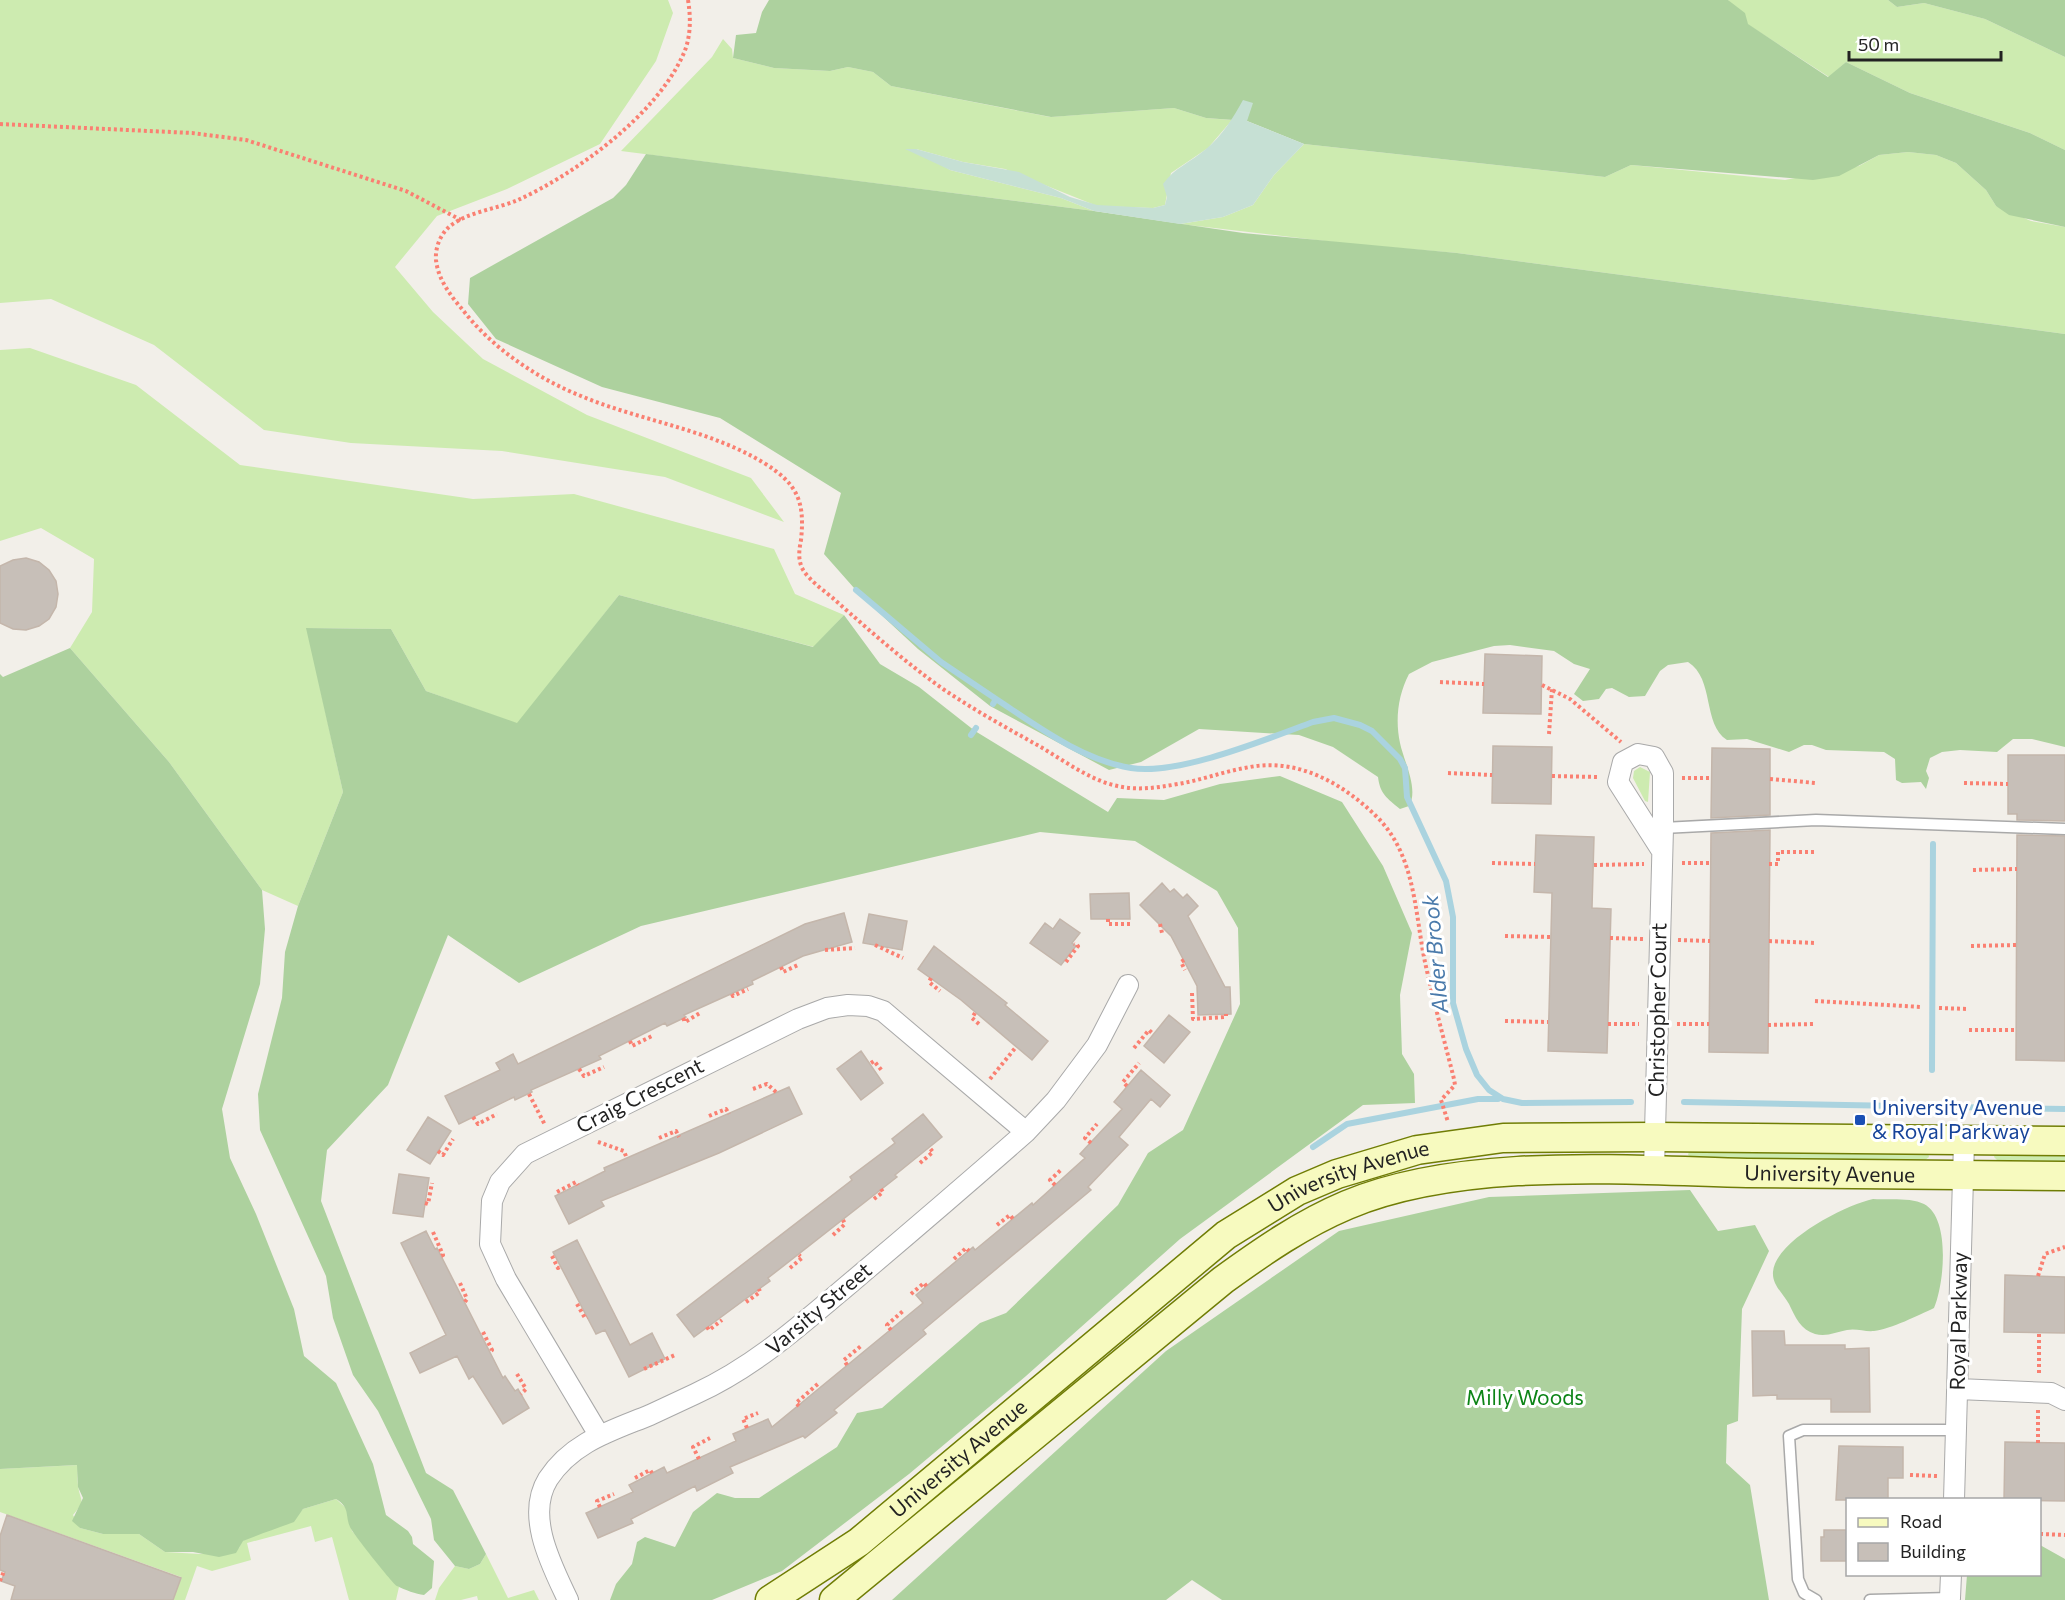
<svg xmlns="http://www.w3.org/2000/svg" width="2065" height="1600" font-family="Commissioner,sans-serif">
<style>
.grass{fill:#cdebb0}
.forest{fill:#add19e}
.wetland{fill:#c6e0d4}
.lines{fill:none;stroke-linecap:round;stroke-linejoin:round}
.stream{stroke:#aad3df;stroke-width:6}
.building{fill:#c7bfb8;stroke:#c4b6ab;stroke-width:1.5}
.service-casing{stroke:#a9a9a9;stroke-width:13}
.minor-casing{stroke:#a9a9a9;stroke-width:22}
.secondary-casing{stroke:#707d05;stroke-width:31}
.path{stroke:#fa8072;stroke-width:4;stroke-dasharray:3 3;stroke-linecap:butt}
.service{stroke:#fff;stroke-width:10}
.minor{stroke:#fff;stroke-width:20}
.secondary{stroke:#f7fabf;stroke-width:28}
.transit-dot{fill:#1a4fb4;stroke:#fff;stroke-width:2}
.labels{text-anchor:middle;stroke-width:6;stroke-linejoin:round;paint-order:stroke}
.street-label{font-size:21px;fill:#222;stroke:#fff}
.transit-label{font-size:21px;fill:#164399;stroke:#fff;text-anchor:start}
.park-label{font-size:21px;fill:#0c8416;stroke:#fff}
.water-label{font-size:22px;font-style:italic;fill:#4a7aab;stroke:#fff}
</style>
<rect width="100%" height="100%" fill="#f2efe9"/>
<path class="grass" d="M0,0H668L673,13L656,61L600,144L507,189L437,216L395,267L433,312L483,359L587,415L751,478L784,522L665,477L502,451L351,443L264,430L154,345L51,299L0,303Z
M1728,0H1888L1897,7L1924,3L1985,19L2065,57V150L2030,133L1910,93L1846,62L1829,77L1747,24Z
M723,39L732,49L733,58L774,68L830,71L848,67L873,72L891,86L1050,117L1174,108L1206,118L1232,120L1208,148L1171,173L1165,205L1153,208L1097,206L1005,169L963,162L916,149L950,170L1061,198L1094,211L621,151L712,57Z
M1304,144L1605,177L1631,165L1785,180L1859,166L1879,155L1908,152L1936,155L1956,163L1986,190L1996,206L2031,221L2065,227V334L1457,253L1350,244L1180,224L1223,217L1253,205L1274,175Z
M30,348L136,385L240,465L473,499L574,494L774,549L795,594L844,615L814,647L619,595L518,724L426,691L391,629L307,628L343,792L298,906L262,890L169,762L70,648L92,612L94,559L41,528L0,541V350Z
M1640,767L1650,772L1648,802L1645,801L1633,778L1634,771Z
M1689,1151L1928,1153L1929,1157L1924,1161L1692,1158L1688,1155Z
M2065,1153V1162L1998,1161L1994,1157L1995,1154Z
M78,1465C78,1471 77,1479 78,1485C80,1503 87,1498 73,1515L80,1528L103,1534H139L165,1552L200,1554L239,1548L242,1541L281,1524L290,1523L303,1509L336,1499L346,1508L352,1531L399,1587L396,1600H349L332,1537L315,1542L311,1526L247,1543L251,1560L212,1571L197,1566L185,1600H173L181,1577L0,1512V1469Z
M486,1554L508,1598L534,1590L539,1600H478L477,1596L461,1600H435L439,1588L455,1566L469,1569L480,1564Z"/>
<path class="forest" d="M769,0H1728L1745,13L1748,24L1828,77L1846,62L1910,93L2030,133L2065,150V227L2009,215L1996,206L1986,190L1956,163L1936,155L1908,152L1879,155L1839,176L1813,180L1631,165L1605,177L1304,144L1247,121L1206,118L1174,108L1051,117L891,86L873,72L848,67L830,71L774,68L733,58L736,35L756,33L762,12Z
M1888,0H2065V57L1985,19L1924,3L1897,7Z
M646,154L1094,211L1243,233L1457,253L2065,334V747L2032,739H2013L1997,752L1960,750L1942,752L1930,758L1926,771L1929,778L1926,789L1921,782L1902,783L1896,780L1895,759L1884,752L1826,750L1812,745H1804L1789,752L1747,739L1727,740C1702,724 1715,679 1688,662L1668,665L1660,671L1645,696L1629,697L1612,688L1606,689L1599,699L1583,701L1574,694L1590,669L1574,664L1554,651L1510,645L1494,646L1432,662L1409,674C1398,695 1395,720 1400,743C1404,762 1419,789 1409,806L1400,809C1387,798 1380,794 1378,777L1333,747L1299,735L1199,729L1141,762L1109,770L990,706L918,649L862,597L824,554L841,493L720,418L602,387L496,339L468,304L470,278L613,198L626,185Z
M619,595L813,647L844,615L880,664L919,687L975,731L1108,812L1117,798L1164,800L1220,784L1280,776L1342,802L1383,866L1412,933L1400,995L1402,1054L1414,1074L1415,1103L1363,1105L1180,1239L1026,1376L909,1474L782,1571L712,1600H610L616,1584L632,1564L637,1542L645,1537L675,1547L693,1512L717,1493L735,1498H759L837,1447L857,1413L882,1408L980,1323L1006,1313L1118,1205L1148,1153L1183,1130L1240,1004L1238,928L1217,891L1135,841L1040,832L641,926L519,983L448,935L388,1085L327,1150L321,1201L426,1473L453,1490L486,1554L480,1564L469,1569L455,1566L434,1540L431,1519L378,1411L353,1375L333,1318L326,1276L260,1130L258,1094L282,998L285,952L298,906L343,792L306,628L391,629L426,691L517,723Z
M70,648L169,762L262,890L265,929L260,984L222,1109L230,1158L256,1214L294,1309L304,1356L336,1383L373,1464L386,1515L408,1531L412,1537L413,1544L434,1561L432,1588L424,1595C416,1594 405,1590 397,1586C394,1585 353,1534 350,1527C345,1515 350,1507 336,1499L303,1509L294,1522C278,1528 260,1534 243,1541L236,1553L219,1557L193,1552H165L139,1534H103L80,1528L72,1521L83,1498L78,1487L77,1465L0,1469V674L3,677Z
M1690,1190L1718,1231L1755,1225L1769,1251L1742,1309L1738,1421L1727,1425L1726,1463L1750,1485L1769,1600H1222L1192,1580L1166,1600H892L1166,1351L1339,1231L1489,1197Z
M1873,1199C1887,1200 1911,1197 1924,1204C1951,1218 1944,1285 1934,1308C1919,1315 1891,1329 1874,1331C1865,1332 1856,1328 1847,1330C1836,1332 1827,1337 1815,1334C1801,1330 1795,1317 1789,1304C1783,1293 1772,1285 1773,1272C1775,1241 1845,1205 1873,1199Z
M2040,1545L2065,1559V1600H1965L1967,1575L2040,1574Z"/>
<path class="wetland" d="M1243,100L1253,103L1247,121L1304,144L1274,175L1253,205L1223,217L1180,224L1094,211L1061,198L950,170L905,149H916L963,162L1019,172L1070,197L1097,205L1153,208L1165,205L1167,197L1163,184C1174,168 1191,162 1206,149C1222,136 1233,118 1243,100Z"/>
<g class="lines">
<path class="stream" d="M856,590L941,662L996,699
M993,704L996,699C1037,726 1082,760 1131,768C1177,776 1267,739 1313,722L1334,718L1360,725L1372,731L1400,759L1405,768L1407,797L1446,881L1453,917V1003L1466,1049L1477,1075L1489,1090L1503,1099L1522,1103L1631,1102
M971,735L976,728
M1932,1070L1933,844
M1684,1102L2065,1109
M1313,1147L1347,1124L1478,1099H1498"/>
</g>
<path class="building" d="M26,558L39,562L49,570L56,581L58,594L56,607L49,619L39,626L26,630L13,629L0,623V566L13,560Z
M1485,654L1542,656L1541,714L1483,713Z
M1493,746L1552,747L1551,804L1492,803Z
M1712,748L1770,749V815L1711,818Z
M2008,755H2065V821L2017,820V814H2008Z
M1770,830L1768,1053L1709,1052L1711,833Z
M1536,835L1594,837L1592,908L1611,909L1607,1053L1548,1051L1552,893L1534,892Z
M2017,835L2065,836V1061L2016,1060Z
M1162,883L1170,892L1174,889L1183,898L1187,894L1198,906L1188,916L1225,987H1230L1231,1014L1198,1015L1197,986L1171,936L1140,905Z
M1129,893L1130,919H1091L1090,894Z
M844,913L852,942L803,956L752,981L753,984L684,1015L686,1017L667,1026L665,1023L599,1056L601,1059L531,1090L532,1092L515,1100L514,1097L459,1124L445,1096L500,1070L496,1063L513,1054L518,1064L805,924Z
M869,914L907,921L902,950L863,943Z
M1060,919L1080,933L1072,943L1076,946L1061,965L1030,943L1045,923L1053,929Z
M934,946L1007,1003L1005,1005L1048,1041L1032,1060L961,1000L918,969Z
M1169,1015L1190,1032L1164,1063L1144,1046Z
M861,1051L883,1083L861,1100L837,1069Z
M1141,1070L1170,1095L1160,1107L1151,1099L1119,1137L1128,1145L1088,1187L1091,1190L923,1330L926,1334L834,1410L837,1413L805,1438L803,1436L730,1467L733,1473L697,1491L695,1486L631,1519L633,1523L598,1538L586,1513L633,1492L629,1485L664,1467L667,1473L736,1441L733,1434L768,1419L772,1427L923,1303L916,1295L973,1247L975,1250L1032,1203L1033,1205L1085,1158L1080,1154L1122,1109L1114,1102Z
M789,1087L802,1114L719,1153L601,1201L604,1206L569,1224L555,1196L605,1171L604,1168Z
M923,1114L942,1137L895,1175L897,1177L768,1278L770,1281L694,1337L677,1315L852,1180L850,1177L895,1143L892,1139Z
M428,1117L451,1131L430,1164L407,1150Z
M399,1174L429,1178L423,1217L393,1213Z
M426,1231L435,1249L437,1248L503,1378L505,1376L515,1391L518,1389L529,1408L503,1424L473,1376L469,1379L457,1356L420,1373L410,1353L446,1335L401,1243Z
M577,1240L630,1345L652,1333L665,1359L629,1377L605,1330L596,1334L553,1252Z
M2005,1275L2065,1277V1333L2004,1332Z
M1752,1331H1784L1785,1345H1845V1349L1869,1348L1870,1412H1831V1399H1777V1395L1753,1396Z
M2005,1442L2065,1443V1501L2004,1500Z
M1839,1446L1903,1447V1478H1888V1500H1836Z
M7,1515L181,1578L173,1600H11L15,1586L1,1581L5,1572L0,1570V1536Z
M1824,1530H1848V1561H1821V1537H1824Z"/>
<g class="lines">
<g class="service-casing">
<path id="service" d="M1663,828L1816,820L2065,829
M1816,1600L1804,1593L1798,1579L1789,1436L1803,1430H1956
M1870,1600L1950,1598"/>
</g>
<g class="minor-casing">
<path id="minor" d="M1654,1170L1663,828V773L1654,757L1638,754L1623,762L1618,782L1662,851
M1958,1389L2051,1393L2065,1400
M599,1435L506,1279L490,1244L492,1201L500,1182L525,1154L798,1019L827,1008L848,1005L868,1006L883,1011L1026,1132
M1954,1500L1964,1142
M1950,1598L1951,1574
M568,1600C552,1566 525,1516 548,1479C572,1442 611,1431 650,1415C665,1408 680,1401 695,1394C756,1366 803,1323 854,1280C912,1231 969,1182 1026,1132L1056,1100L1097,1045L1128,985"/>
</g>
<g class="secondary-casing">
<g id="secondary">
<path id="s1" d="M770,1600L859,1542L1226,1235L1297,1191L1337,1174L1417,1150L1503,1138L1655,1137L2065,1141"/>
<path id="s2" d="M834,1600L1223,1280C1263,1251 1302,1224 1347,1205C1461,1157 1625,1170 1747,1173C1853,1175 1959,1176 2065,1176"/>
</g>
</g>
<path class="path" d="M688,0C691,18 691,38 683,55C656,115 577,173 518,200C497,209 466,212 449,227C440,235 435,248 436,260C438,279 450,295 462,309C491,347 536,378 581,396C641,421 708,429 764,463C798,484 805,502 801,540C799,550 798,559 802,568C809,581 825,591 835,600C870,631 905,662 943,689C974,710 1007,728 1039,746C1063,760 1087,778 1113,785C1136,791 1155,788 1178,784C1202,780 1225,771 1250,767C1297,758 1342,783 1375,815C1418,856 1414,917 1427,971C1435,1007 1445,1043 1454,1079L1455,1085L1441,1100L1448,1122
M0,124L192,133L246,140L406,191L461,220
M1440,682L1484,684
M1542,685L1570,699L1621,742
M1549,734L1552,689
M1448,773L1492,775
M1552,776L1599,777
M1682,778H1712
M1770,779L1816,783
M1964,783L2008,784
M1492,863L1535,864
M1682,863H1711
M1769,864H1778V852H1816
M1594,865L1644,864
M1973,870L2017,869
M1108,919V924H1132
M1160,924L1162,933
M1505,936L1551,937
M1610,938L1643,939
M1678,940L1710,941
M1769,941L1815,943
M875,945L903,958
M1971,946L2016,945
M825,950L855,948
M1184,960L1181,962L1185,970
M1066,962L1078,946L1074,944
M781,967L783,972L798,965
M931,978L929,982L940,991
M1192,993L1193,1019L1226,1017V1014
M732,994L733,996L748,989
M1815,1001L1922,1007
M1939,1008L1969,1009
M975,1013L972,1018L979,1024
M683,1018L685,1022L700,1013
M1505,1021L1548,1022
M1608,1024H1639
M1677,1024H1709
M1768,1025L1815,1024
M1969,1030H2016
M630,1041L632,1046L652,1036
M1134,1048L1149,1030L1153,1034
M871,1063L874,1061L883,1072
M579,1069L584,1076L604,1067
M990,1079L1016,1047
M1127,1086L1123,1082L1139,1063
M753,1089L767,1084L777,1093
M529,1094L545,1125
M709,1116L726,1109L729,1114
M473,1117L478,1124L497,1114
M659,1138L676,1131L679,1137
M598,1142L624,1151L627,1159
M1091,1143L1085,1138L1097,1124
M438,1151L443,1155L453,1139
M920,1163L933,1152L929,1147
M1055,1185L1050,1180L1062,1169
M557,1192L576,1182L578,1185
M874,1199L883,1192L881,1189
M425,1203L428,1204L432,1183
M997,1225L1010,1215L1013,1219
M433,1232L443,1255L441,1256
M833,1235L845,1224L843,1220
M552,1256L558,1268L561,1266
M954,1259L966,1248L969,1251
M790,1268L802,1258L799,1255
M2038,1276L2045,1254L2065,1247
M460,1283L467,1299L464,1303
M911,1294L924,1283L927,1287
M746,1302L760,1292L759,1289
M577,1304L585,1318L587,1317
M707,1327L709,1330L722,1320
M891,1330L887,1325L903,1311
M483,1332L492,1350L489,1352
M847,1365L844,1360L861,1346
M644,1369L675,1355
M2039,1373V1332
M517,1374L526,1389L521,1394
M799,1406L796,1403L819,1383
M747,1428L743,1419L758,1413
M2038,1443V1410
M699,1459L693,1447L710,1438
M1910,1475L1937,1476
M635,1478L650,1470L652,1473
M600,1507L597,1501L614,1494
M2040,1534L2065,1535
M0,1581L4,1571"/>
<use href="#service" class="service"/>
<use href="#minor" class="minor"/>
<use href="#secondary" class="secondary"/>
</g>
<rect class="transit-dot" x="1854" y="1114" width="12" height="12" rx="3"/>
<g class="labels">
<g class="street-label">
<text transform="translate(1658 1010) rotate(-89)" y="7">Christopher Court</text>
<text transform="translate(640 1096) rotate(-27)" y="7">Craig Crescent</text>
<text dy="7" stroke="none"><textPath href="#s2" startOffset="1136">University Avenue</textPath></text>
<text dy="7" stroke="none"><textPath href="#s1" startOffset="722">University Avenue</textPath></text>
<text transform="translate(819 1309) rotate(-40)" y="7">Varsity Street</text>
<text transform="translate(1959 1321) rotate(-89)" y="7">Royal Parkway</text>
<text dy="7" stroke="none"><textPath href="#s1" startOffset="236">University Avenue</textPath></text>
</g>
<g class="transit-label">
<text x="1872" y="1115">University Avenue<tspan x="1872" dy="24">&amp; Royal Parkway</tspan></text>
</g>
<g class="park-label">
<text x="1525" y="1405">Milly Woods</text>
</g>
<g class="water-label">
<text transform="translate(1435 954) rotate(-95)" y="8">Alder Brook</text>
</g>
</g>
<rect x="1846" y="1498" width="195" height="78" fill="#ffffff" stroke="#a7a7a7" stroke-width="1.5"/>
<rect x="1858" y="1518" width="30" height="9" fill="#f7fabf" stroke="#a7a7a7" stroke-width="1.5"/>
<text x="1900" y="1528" font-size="18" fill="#222222">Road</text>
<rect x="1858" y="1543" width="30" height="18" fill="#c7bfb8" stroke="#a7a7a7" stroke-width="1.5"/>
<text x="1900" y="1558" font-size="18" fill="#222222">Building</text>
<path d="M1849 51v9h152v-9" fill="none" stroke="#222222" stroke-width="3"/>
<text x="1858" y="51" font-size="18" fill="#222222" stroke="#ffffff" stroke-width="4.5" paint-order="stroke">50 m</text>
</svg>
